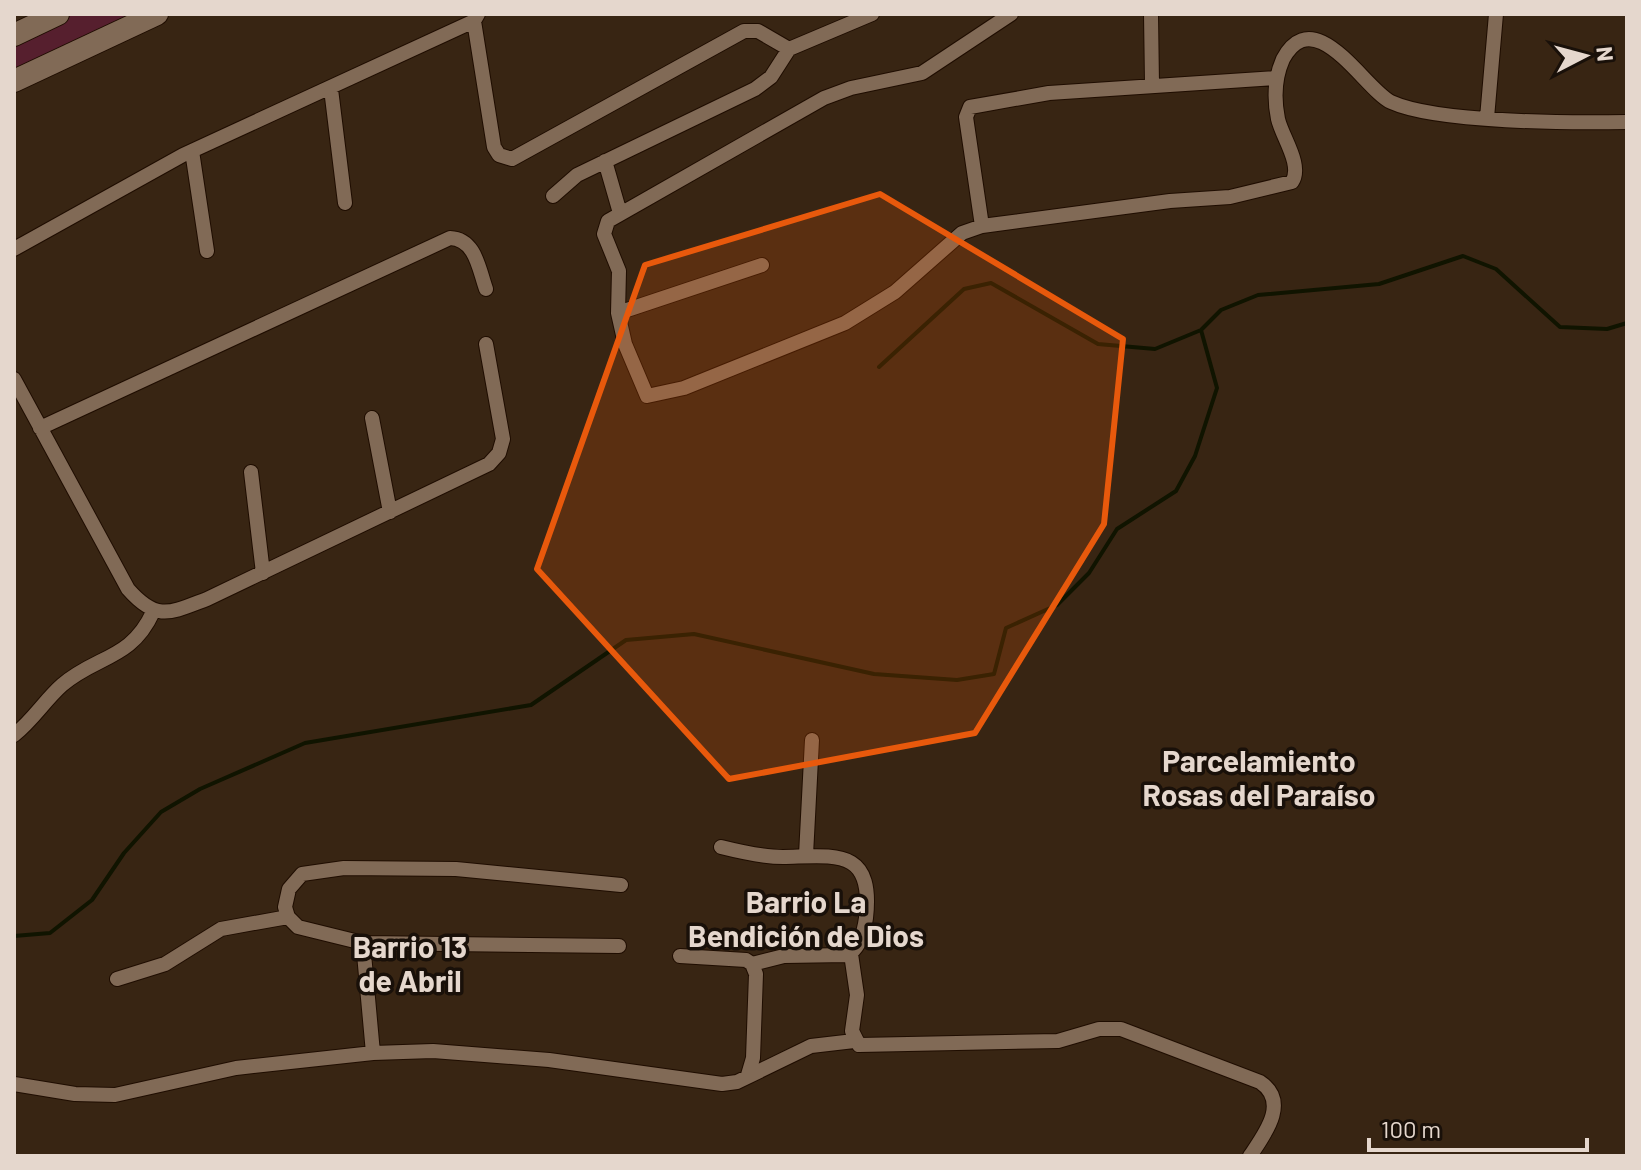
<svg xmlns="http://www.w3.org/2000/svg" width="1641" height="1170" font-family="Barlow,sans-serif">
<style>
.green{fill:#561f2e}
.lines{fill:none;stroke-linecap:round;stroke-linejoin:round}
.stream{stroke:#101400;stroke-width:4}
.street-casing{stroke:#1f0d00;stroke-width:16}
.secondary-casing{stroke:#1f0d00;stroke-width:24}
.street{stroke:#816a56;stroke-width:14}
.secondary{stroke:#816a56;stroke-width:22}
.marked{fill:#e8590c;fill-opacity:0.2;stroke:#e8590c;stroke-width:6;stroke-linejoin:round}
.labels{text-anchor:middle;stroke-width:7;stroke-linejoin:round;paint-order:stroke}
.neighbourhood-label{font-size:30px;font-weight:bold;fill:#e5d7cd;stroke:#191009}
</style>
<rect width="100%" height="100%" fill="#382513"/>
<path class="green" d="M62,14H152L14,79V36Z"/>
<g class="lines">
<path class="stream" d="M879,367L964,289L991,283L1098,344L1155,349L1201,330L1221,310L1258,295L1379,284L1463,256L1496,269L1560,327L1607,329L1627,323
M14,936L50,933L92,900L124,853L161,812L200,789L305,743L531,705L626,640L694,634L874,674L957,680L994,674L1006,628L1057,605L1089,573L1117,529L1176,491L1195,456L1217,388L1201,330"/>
<g class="street-casing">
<path id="street" d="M1011,14L922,73L851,88L824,98L608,221L604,234L619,271L618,313L625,344L647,396L684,388L845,323L895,292L962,233L982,226L1170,201L1230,197L1292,182C1303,165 1282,137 1278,119C1274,99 1275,77 1283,59C1315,0 1365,90 1391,102C1437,123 1573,123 1627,122
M1151,14L1152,84
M474,21L494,147L499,155L512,159L744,31H758L789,49L872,14
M331,89L345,203
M1487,118L1496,14
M192,151L207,251
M605,161L620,213
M553,196L577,175L755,89L771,77L789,49
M982,226L966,117L970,107L1049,93L1275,78
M14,249L183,155L474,21L478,14
M618,313L762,265
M14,379L128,589C157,622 170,613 207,599L489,464L499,453L503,439L486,344
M372,418L390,512
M40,428L450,238C476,239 479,270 486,289
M251,472L263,573
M14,735C33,720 45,700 62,685C97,655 131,660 153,612
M806,855L812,740
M363,943L373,1053
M619,946L363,943L298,927L288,917L285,907L289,889L302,874L344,868L456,869L621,885
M851,954L857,995L852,1031L859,1045L1058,1041L1099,1029H1121L1260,1082C1290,1102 1264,1135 1250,1156
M680,956L746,960L752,964L784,956L847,955C860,949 864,932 866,918C874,847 835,856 783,857C762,857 741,852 721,847
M117,979L165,964L221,929L288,917
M748,1075L753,1058L756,974L752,964
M14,1084L75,1094L115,1095L236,1068L373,1053L433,1051L549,1060L722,1084L737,1082L811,1046L854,1041"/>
</g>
<g class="secondary-casing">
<path id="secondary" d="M14,35L58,14
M14,81L157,14"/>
</g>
<use href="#street" class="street"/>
<use href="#secondary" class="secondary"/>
</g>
<path class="marked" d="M880,194L1123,339L1104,524L975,733L729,779L537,569L645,265Z"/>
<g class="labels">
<g class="neighbourhood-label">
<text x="1259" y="772">Parcelamiento<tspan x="1259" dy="34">Rosas del Paraíso</tspan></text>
<text x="806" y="913">Barrio La<tspan x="806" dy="34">Bendición de Dios</tspan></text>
<text x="410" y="958">Barrio 13<tspan x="410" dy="34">de Abril</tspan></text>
</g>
</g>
<rect width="1641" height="1170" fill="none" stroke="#e5d7cd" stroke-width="32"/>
<g transform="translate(1585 56) rotate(84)" stroke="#191009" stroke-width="6" paint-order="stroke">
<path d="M0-6L14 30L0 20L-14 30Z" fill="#e5d7cd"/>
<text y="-12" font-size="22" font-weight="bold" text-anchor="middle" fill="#e5d7cd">N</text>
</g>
<path d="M1369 1138v12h218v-12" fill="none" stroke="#e5d7cd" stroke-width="4"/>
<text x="1381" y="1138" font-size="24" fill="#e5d7cd" stroke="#191009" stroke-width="6" paint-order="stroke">100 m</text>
</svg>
